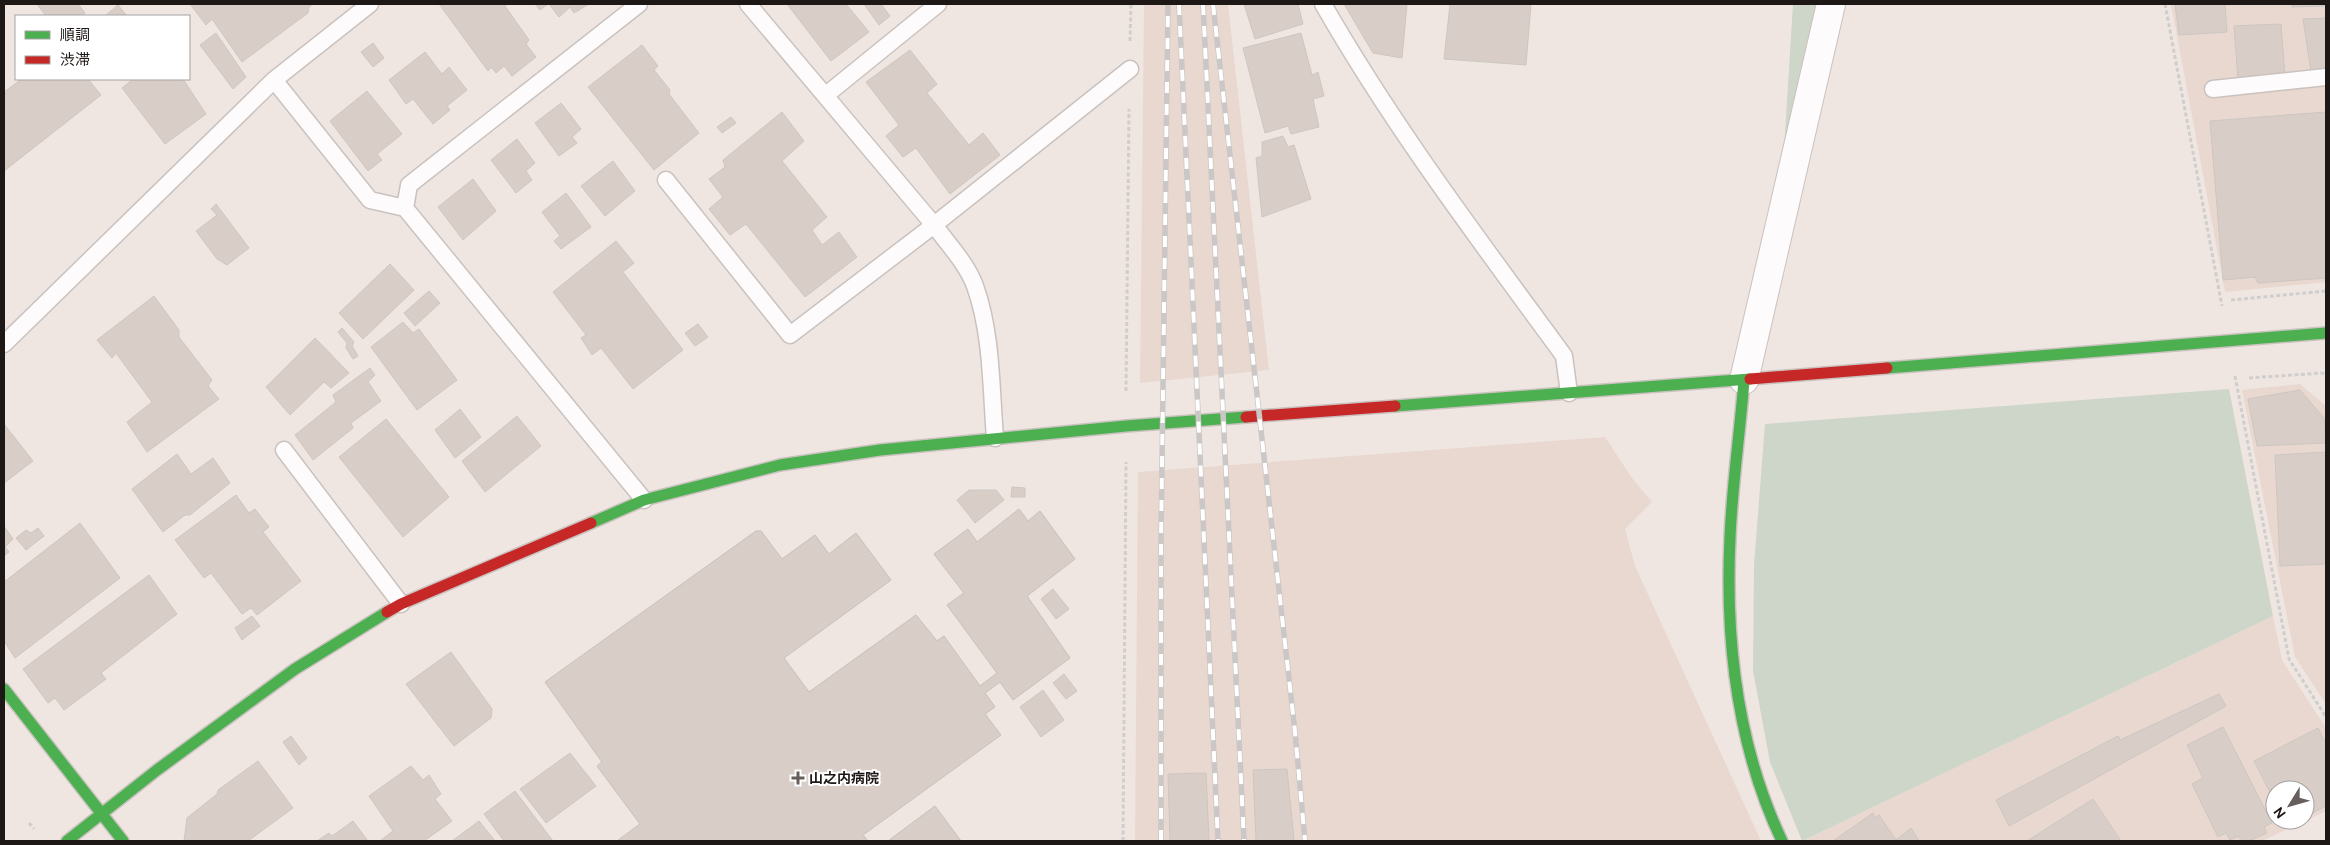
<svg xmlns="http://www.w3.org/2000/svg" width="2330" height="845" font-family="Cabin,'Noto Sans JP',sans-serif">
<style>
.built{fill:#e9d8d0;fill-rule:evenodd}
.green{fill:#cdd6c9}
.building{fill:#d9cec7;stroke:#ccc6c2}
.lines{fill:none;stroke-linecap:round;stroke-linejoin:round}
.lane-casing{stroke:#cac2bf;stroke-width:19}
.street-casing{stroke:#cac2bf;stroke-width:30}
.fast-casing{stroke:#cac2bf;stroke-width:14}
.jam-casing{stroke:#cac2bf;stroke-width:14}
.path{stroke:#d0cecd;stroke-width:3;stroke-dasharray:4 2.5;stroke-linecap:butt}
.lane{stroke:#fdfbfb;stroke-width:16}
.street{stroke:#fdfbfb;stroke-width:28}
.fast{stroke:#4caf50;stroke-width:11}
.jam{stroke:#c62828;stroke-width:11}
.rail-casing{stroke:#cac7c6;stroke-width:5.5}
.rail{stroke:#fff;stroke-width:4;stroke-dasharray:11;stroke-linecap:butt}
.poi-dot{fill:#665f5d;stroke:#fff;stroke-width:2}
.labels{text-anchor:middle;stroke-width:4;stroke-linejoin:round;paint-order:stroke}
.poi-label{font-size:14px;font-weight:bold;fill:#1d1715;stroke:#fff;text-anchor:start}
</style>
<rect width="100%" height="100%" fill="#efe6e2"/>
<path class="built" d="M1144,4H1228L1269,370L1140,383Z
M2171,4H2326V282L2225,292Z
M2300,384L2326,406V704L2295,657L2242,390Z
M1605,437L1632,478L1652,502L1625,529L1635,566L1761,841H1135L1138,472Z
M2273,616L2282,660L2326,728V811L2262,841H1802ZM2275,790H2305V820H2275Z"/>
<path class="green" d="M1793,4H1818L1784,150Z
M2229,389L2273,616L1802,841L1770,762L1753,671L1754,565L1765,424Z"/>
<path class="building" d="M37,4H78L85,13L81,16H46Z
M190,4H313L309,7L308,13L242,62L212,19L206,25Z
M439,4H507L505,6L529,40L526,44L536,57L512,76L504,66L496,73L491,67L488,71Z
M535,4H548L540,10Z
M549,4H589L574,13L570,7L559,17Z
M787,4H846L869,32L831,61Z
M864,4H881L890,16L879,25Z
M1244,4H1298L1303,24L1255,39Z
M1344,4H1407L1402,58L1373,53Z
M1450,4H1531L1526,65L1444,59Z
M2175,4H2225L2227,32L2179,35Z
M2292,4H2326V6L2292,7Z
M118,5L127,16H105Z
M2326,18V70L2311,71L2303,19Z
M2281,24L2285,77L2238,80L2234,26Z
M216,33L246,77L233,89L200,45Z
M1301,33L1312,75L1318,72L1324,96L1313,99L1319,127L1291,134L1288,126L1265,133L1243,48Z
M373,43L384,58L373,67L361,52Z
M642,45L658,66L654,70L670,90L669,94L699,133L654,170L588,87Z
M910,50L937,84L927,93L969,145L983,133L1000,155L950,194L916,148L903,157L886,136L899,125L866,82Z
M425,52L442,74L449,67L467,90L447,106L450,110L433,124L413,99L406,104L389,80Z
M22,79H88L101,95L4,171V92Z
M133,79H183L206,114L165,144L122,88Z
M367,91L402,134L377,154L382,160L368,171L330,121Z
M561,103L581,129L572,137L577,143L559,156L535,123Z
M782,112L804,141L782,161L827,217L812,230L822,245L839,232L857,257L805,297L746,224L730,235L709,209L723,197L709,179L725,167L723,160Z
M2326,112V278L2258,283L2255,277L2223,280L2210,121Z
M731,117L736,123L722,133L717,127Z
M1283,136L1288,147L1294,145L1311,199L1262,217L1256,158L1262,156V142Z
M517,139L535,163L526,171L532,180L516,193L491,160Z
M613,161L635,191L605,216L581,186Z
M473,179L496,211L463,240L438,207Z
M566,193L591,227L561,249L554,241L560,236L542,212Z
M216,204L249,248L227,265L217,259L196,231L217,215L211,209Z
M616,241L634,263L623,272L683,350L633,389L601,348L592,355L581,338L586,335L553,292Z
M390,264L414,290L363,339L339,313Z
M429,291L440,303L415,326L404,313Z
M154,296L179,330V337L212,380L208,386L219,399L147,452L127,422L152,402L116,353L112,358L97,340Z
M403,322L413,333L419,329L457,380L417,410L371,347Z
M698,324L708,337L695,346L685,333Z
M342,328L354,342L352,346L358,356L353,359L346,348L347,343L338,332Z
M315,338L349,373L331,388L324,382L290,415L266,387Z
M370,368L375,375L368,382L381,401L351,423L353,428L313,460L295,435L336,402L333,395Z
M2300,390L2324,418L2326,443L2257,446L2248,399Z
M460,409L481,437L455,458L435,430Z
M517,416L541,446L485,492L462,461Z
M386,419L449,497L403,537L339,457Z
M4,424L33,461L4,483Z
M2326,452V564L2280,566L2275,455Z
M177,454L191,474L213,458L230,483L190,515H185L163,532L132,489Z
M1012,487L1025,488V497H1011Z
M969,490H996L1004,500L975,523L957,500Z
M236,495L249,513L255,509L269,527L263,532L301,581L257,615L251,608L242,614L211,573L204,578L175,540Z
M1019,509L1028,521L1040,511L1075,559L1027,596L1070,658L1013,700L1000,682L985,693L995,707L985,714L1001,735L863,835L868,841H617L640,824L597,766L602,762L545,682L756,531H761L782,559L815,535L829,554L856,533L891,580L784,658L809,692L916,615L937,641L944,636L980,686L997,673L947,605L964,593L934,554L968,529L977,542Z
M1019,509L1028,521L1040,511L1075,559L1027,596L1070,658L1013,700L1000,682L985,693L995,707L985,714L1001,735L863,835L868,841H617L640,824L597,766L602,762L545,682L756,531H761L782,559L815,535L829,554L856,533L891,580L784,658L809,692L916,615L937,641L944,636L980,686L997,673L947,605L964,593L934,554L968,529L977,542Z
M80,523L120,578L15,658L4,641V582Z
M4,526L13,539L5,547L9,552L4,556Z
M38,528L44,536L26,550L16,538L26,530L31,533Z
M149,575L177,614L101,673L106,679L64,710L55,698L48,703L23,669Z
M1053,589L1069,609L1056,619L1041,599Z
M252,616L260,626L242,640L235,628Z
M451,652L492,709L491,718L454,746L406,684Z
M1064,674L1077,691L1066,699L1053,683Z
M1043,690L1064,720L1041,737L1020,707Z
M2219,694L2226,706L2009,826L1996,800L2118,736L2120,740Z
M2223,727L2272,823L2264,827L2267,833L2249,841H2241L2239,836L2230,840L2226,833L2218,837L2192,784L2203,778L2187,745Z
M2318,728L2326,744V806L2305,817V790H2275V802L2254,761Z
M291,736L307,758L299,765L283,742Z
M570,753L596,786L546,823L520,789Z
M258,761L293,808L248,841H184L187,818L217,794L218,790Z
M411,766L423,780L429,775L441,794L435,799L452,821L424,841H382L381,840L393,831L369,796Z
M1287,769L1294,841H1256L1253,770Z
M1206,773L1209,841H1170L1168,774Z
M515,791L553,841H504L484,814Z
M2093,799L2121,841H2027Z
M935,806L961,841H888Z
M935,806L961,841H888Z
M1873,813L1875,818L1879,815L1896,840L1911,828L1919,841H1833Z
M2285,820H2298L2287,826Z
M353,821L368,841H317L329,833L332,836Z
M479,821L495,841H452Z"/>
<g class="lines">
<g class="lane-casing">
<path id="lane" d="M639,4L409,185L405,208L644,500
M748,4L934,225C948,244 967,264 975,286C992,333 991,389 995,438
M1323,4C1394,128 1480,241 1564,356L1569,393
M274,80L370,200L405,208
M2213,89L2326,77
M826,95L938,4
M666,180L790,335L934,225L1130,69
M4,344L274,80L370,4
M284,450L401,604"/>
</g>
<g class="street-casing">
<path id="street" d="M1744,380L1831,4"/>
</g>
<g class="fast-casing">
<path id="fast" d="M1887,368L2326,333
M1744,380C1740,433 1732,485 1730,538C1725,643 1737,746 1782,841
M1395,406L1750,379
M591,523L644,500L780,465L880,450L1126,426L1246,417
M4,689L123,841
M67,841L157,770L295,669L387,612"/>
</g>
<g class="jam-casing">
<path id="jam" d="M1750,379L1887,368
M1246,417L1395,406
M387,612L401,604L591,523"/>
</g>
<path class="path" d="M2165,4L2222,306
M1130,41L1131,4
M2231,300L2326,291
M2235,376L2289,659L2326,717
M2249,378L2322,373L2326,375
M1126,391L1129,109
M29,823L34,829
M1123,841L1126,462"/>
<use href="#lane" class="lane"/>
<use href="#street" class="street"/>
<use href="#fast" class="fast"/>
<use href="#jam" class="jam"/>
<g class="rail-casing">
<path id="rail" d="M1179,4L1218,841
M1203,4L1244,841
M1213,4L1295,732L1305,841
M1161,841V541L1168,4"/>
</g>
<use href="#rail" class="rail"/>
</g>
<path class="poi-dot" d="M795.5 770.5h5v5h5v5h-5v5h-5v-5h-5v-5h5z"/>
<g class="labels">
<g class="poi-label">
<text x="809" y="783">山之内病院</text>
</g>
</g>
<rect width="2330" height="845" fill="none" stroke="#1d1715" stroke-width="10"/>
<rect x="15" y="15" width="175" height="65" fill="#ffffff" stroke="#a5a2a1"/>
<rect x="25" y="31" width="25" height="8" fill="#4caf50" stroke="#a5a2a1"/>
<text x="60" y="40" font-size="15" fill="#1d1715">順調</text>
<rect x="25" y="56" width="25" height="8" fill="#c62828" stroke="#a5a2a1"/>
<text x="60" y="65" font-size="15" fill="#1d1715">渋滞</text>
<g transform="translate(2290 805) rotate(233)"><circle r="24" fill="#ffffff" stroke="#a5a2a1"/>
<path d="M0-4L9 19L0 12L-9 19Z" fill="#665f5d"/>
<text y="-8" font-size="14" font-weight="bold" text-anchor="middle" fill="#1d1715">N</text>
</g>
</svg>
